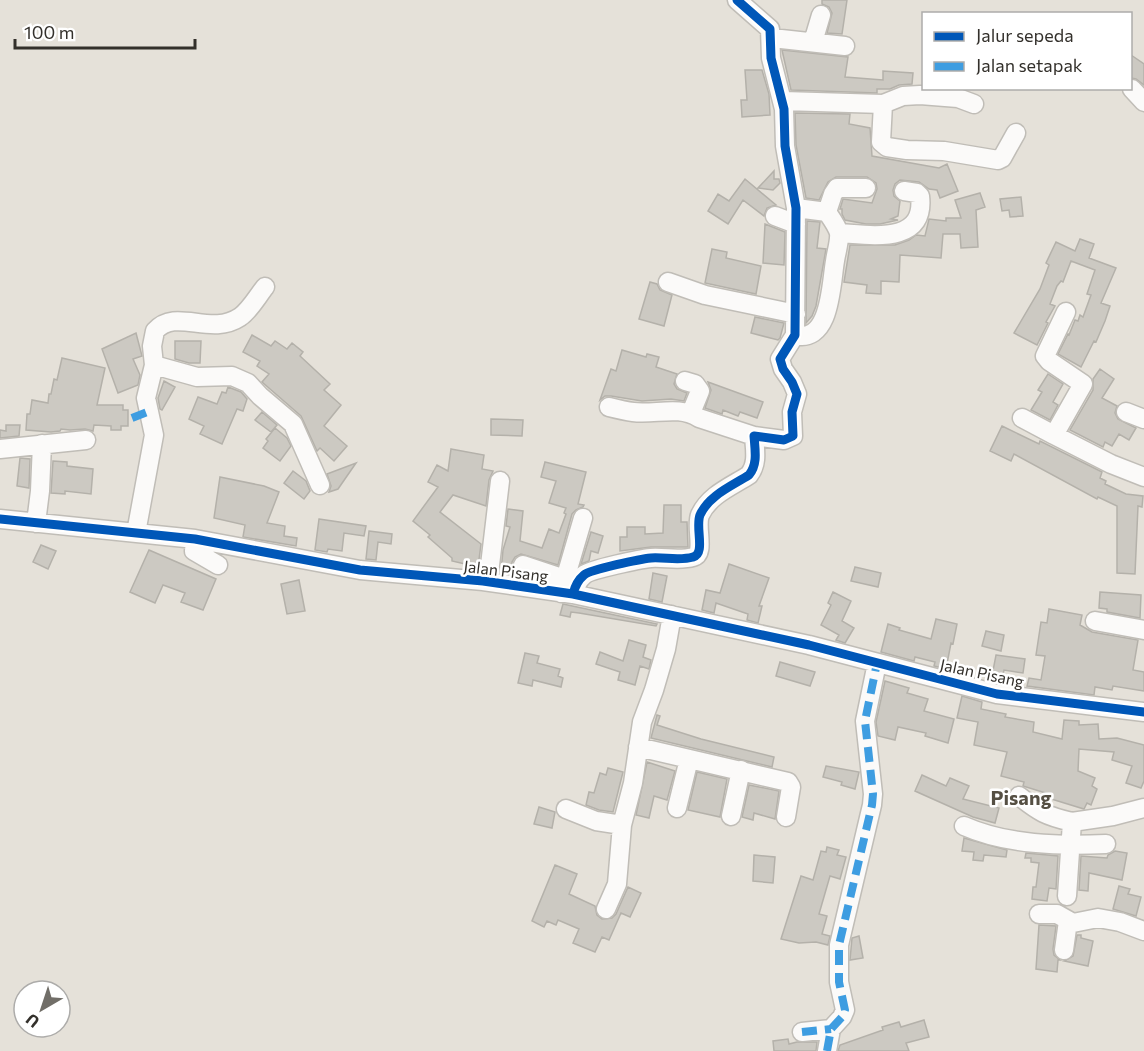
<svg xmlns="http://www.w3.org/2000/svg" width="1144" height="1051" font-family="Commissioner,sans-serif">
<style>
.building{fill:#ccc9c2;stroke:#b4b1aa;stroke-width:1.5}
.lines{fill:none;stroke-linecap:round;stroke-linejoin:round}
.minor-casing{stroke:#c0bdb7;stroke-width:21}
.minor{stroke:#fbfaf9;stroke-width:18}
.quiet{stroke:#3e9de1;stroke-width:8;stroke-dasharray:15 8;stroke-linecap:butt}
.cycleway-casing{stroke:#fff;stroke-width:13}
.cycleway{stroke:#0057b8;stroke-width:9}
.labels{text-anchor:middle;stroke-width:5;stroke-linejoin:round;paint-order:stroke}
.street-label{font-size:16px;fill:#33302b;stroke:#fff}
.quarter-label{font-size:20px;font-weight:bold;fill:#554f43;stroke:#fff}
</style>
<rect width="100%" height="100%" fill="#e5e1d9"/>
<path class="building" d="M822,0H847L842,34L827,33L832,13L829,7L822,4Z
M782,50L848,57L845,77L883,80V71L913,73L912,84L899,85L890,89H877V93L791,90Z
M1131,55L1144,64V85L1136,79L1131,78Z
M745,70H762L769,94L770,115L742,117L741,100H747Z
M795,113L850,114L849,124L870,128L872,156L939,168L947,164L958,191L940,198L937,190L929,189L919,182L900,180L895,184L893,190L894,196L900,201L898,216L891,219L898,220L880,224H866L845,220L842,214V209H840L843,199L872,203L877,189L876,183L867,177H836L828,182L819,200L806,198L796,145Z
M774,171V179H779L780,183L773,190L758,188Z
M745,179L776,205L767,208L764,216L743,200L728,224L708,211L718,194L729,201Z
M980,193L985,207L976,210L978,247L961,248L960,234H943L941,258L900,255L899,282L881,281V294L866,293L867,285L844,282L850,245H895L909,240L916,235L925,236L929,219L946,221V218H961L955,200Z
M1021,197L1023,216L1010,217L1009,210L1002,211L1000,199Z
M807,221L820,222L817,248L826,249L816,306L812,316L806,323Z
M765,224L785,232L784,265L763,263Z
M1080,239L1094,244L1089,258L1116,268L1101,303L1110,306L1105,321L1096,342L1094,341L1081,367L1058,354L1068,334L1069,335L1075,320L1078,321L1080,315L1083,317L1091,295L1087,294L1095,270L1071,261L1063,282L1061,281L1057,286L1050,304L1055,306L1046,322L1048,323L1037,345L1014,333L1040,289L1049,265L1046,263L1056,242L1075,251Z
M712,249L727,252L726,258L761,266L756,294L705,283Z
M650,282L657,284L660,290L672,295L664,326L639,319Z
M755,317L784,323L780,338L778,340L751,333Z
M136,333L142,356L133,359L140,375L138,385L118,393L102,349Z
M252,335L271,346L275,341L287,349L292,343L303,352L300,356L330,384L324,390L341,405L324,426L347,446L334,461L320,448L317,451L301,416L262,382L269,374L257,366L260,361L243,352Z
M175,341H201L200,363H189L175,359Z
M622,350L646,357L647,354L659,357L656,367L677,374L674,384L677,389L687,393L684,401L671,399L642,401L611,396H605L600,400L611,369L616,371Z
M62,358L105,368L97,405H123V410H128V426H121V430H111V426L94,425L93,431L85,429L70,430L61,429L60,431L51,432L26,430L27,414H30L32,400L48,403L49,394H51L54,379L57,380Z
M1100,369L1114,379L1102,398L1117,406L1115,413L1118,419L1136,428L1129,440L1119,434L1112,446L1105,442L1103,447L1070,430L1093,390V379Z
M1048,374L1063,384L1053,402L1058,405L1050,420L1031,410L1042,392L1038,390Z
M164,381L175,387L162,410L160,409L158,398Z
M708,382L763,402L757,418L740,412L738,416L723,410L722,414L705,408L711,390Z
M228,387L241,392L247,399L243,411L237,409L222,444L200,434L204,426L189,419L198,397L217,404L222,392L226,393Z
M262,412L277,425L271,432L255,420Z
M491,419L523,420L522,436L491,435Z
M6,425H20L19,436L0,438V430L6,431Z
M1002,426L1039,444L1040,441L1102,472L1100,478L1106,481L1105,484L1126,494L1143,496L1142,507L1138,506L1135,574L1117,573V506L1098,497L1097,499L1014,454L1011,461L990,451Z
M275,428L287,438L291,446L280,461L263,448L268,441L266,439Z
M451,449L484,455L482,469L493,471L489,480L486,506L453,495L440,512L481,544L478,567L452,561V558L428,537L430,535L413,521L438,487L428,482L437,465L448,471Z
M20,458L30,459L29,488L17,486Z
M53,461L67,462V466L93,469L91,494L65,491V494L51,493Z
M545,462L586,472L578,504L584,505L583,507L576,510L572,514L558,565L521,554L515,557L512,562V568L518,575L501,572L503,550L510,527L506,526L508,509L523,511L520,541L542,548L549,529L559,533L566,514L564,513L566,508L549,503L556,481L541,477Z
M356,463L338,489L329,492L331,486L327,474Z
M293,471L306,481L310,491L304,499L284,483Z
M220,477L264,486L279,492L267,523L285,526L284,536L297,538L296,546L243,537L245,525L214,518Z
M664,505H681V522H687L688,547H651L620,551V537H627V527H645V534L663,533Z
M319,519L366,526L364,536L344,533L342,551L328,549L327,552L315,550Z
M369,531L392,534L391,544L378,542L376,560L366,559Z
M591,532L603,536L598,553L591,551L589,561L581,564Z
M41,545L56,551L48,569L33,562Z
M149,550L216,579L203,610L181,602L185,593L163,585L155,603L130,592Z
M729,564L769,578L759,606H762L758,623L747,620L748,614L716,603L714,613L702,610L706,590L720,593Z
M855,567L881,573L878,587L851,581Z
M653,573L667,576L662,602L649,599Z
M299,580L305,611L287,614L281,584Z
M833,592L851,601L842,621L854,628L845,643L836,640L839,635L821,625L831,605L828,603Z
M1100,592L1141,595L1140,618L1107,612V609L1099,608Z
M563,604L657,624L656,626L579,613L571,612L570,617L560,615Z
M1049,609L1082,615L1080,625L1092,632L1138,640L1133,670L1144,672V691L1113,686L1112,690L1095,687L1094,695L1027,686L1029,678L1041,680L1045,656L1036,655L1041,622L1047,623Z
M936,619L957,624L953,644L951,643L946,669L934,666L935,662L915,657L914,661L881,652L888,624L900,628L899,630L931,639Z
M986,631L1004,635L1001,651L982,646Z
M629,640L646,645L643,657L651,660L649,669L640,666L635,685L618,680L620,672L596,664L600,652L623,661Z
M525,653L539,656L537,663L560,669L558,676L563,678L561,687L533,680L532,686L518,683Z
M996,655L1025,659L1023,673L1004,670L1001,683L991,681Z
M780,662L815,672L810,686L776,676Z
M885,681L909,688L907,693L928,699L924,711L954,719L948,743L925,736L926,733L898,727L895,740L878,736L876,722Z
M962,696L982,702L981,709L1006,714L1005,717L1034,722L1033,732L1062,739L1064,720L1079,721V725L1098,724L1099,739L1117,738L1144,745V781L1141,788L1126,783L1132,766L1112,760L1114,752L1079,749L1078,771L1095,778L1092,786L1097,789L1091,805L1087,803L1084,809L1048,798L1049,794L1023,786L1024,782L1001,776L1007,752L974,745L978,722L957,718Z
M657,715L660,716L657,725L701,739L774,757L772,767L651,738Z
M647,762L675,771L667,800L654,796L649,818L636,815Z
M826,766L859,772L855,789L841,785L842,782L823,777Z
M608,768L623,772L613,812L599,810L586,805L589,792L594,793L600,773L606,775Z
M697,772L727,779L720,817L688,810Z
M922,775L946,786L950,778L969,786L963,799L999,808L995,823L973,817L915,791Z
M749,785L779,791L775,819L754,813L753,820L742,817Z
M539,807L555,812L552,828L534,824Z
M964,838L1007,850L1006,857L984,855L983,861L973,860L974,852L962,851Z
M827,847L839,850L837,855L846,857L840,879L830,876L819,914L827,916L822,934L830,936L828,945L816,942L799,943L781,939L801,876L813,880L821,851L826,852Z
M1115,851L1127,853L1122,880L1089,873L1088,891L1079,890L1081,856L1107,858L1108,855Z
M1026,853L1058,856L1056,889L1049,888L1047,901L1032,899L1033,887H1036L1039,863L1031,862V858H1025Z
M754,855L775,857L773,883L753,881Z
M555,865L577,874L569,894L595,906L597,915L602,919L612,918L616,914L628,887L641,893L630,917L621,913L609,940L602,937L595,952L573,943L579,929L558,920L556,925L547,921L544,927L532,921Z
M1119,886L1130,889L1128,894L1141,897L1136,916L1113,909Z
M1039,925L1056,926L1053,949L1054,955L1060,960H1058L1057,972L1036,969Z
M1077,935H1081V938L1093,941L1088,966L1064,961L1073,956Z
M859,936L863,958L850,960L852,938Z
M924,1020L929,1037L906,1043L909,1051H838L840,1045L883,1030L882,1027L899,1022L901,1027Z
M788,1039L789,1044L797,1042H817L816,1051H774L773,1041Z"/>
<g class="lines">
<g class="minor-casing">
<path id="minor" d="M772,38L845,46
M813,42L821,15
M1132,89L1144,102
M783,101L883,104L903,96L920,95L958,98L974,104
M883,104L881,142L887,147L907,150L944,151L998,160L1002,158L1016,133
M827,212L833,194L837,188H866
M775,216L796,224
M839,233C871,235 926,245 920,196L917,193L904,191
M668,282L705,295L796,314
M1066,312L1045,356L1049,361L1083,384L1054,435L1111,464L1144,477
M795,335C831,344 831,283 835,261C836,253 840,241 839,233C837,226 831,218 827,212L796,208
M154,365L197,377L232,376L248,383L260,396L293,424L320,485
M685,381L695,384L700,391L691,413
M609,407C617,409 625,411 633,412C655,415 679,405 699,418L754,436
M1126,412L1144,419
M1022,418L1054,435
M0,449L86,440
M0,519L195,539L360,570L483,581L573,594L809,645L997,694L1144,712
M36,523L40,491L42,444
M136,533L154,435L146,398L154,365L152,346L155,331C176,307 210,337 240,317C250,310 257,297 265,287
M195,539L194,551L218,565
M523,565L565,579
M488,582L500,481
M561,593L583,518
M573,594C575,586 578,580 584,575C591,569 641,559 651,558C664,557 680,561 693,557C706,554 695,527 700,515C709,495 732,486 749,475C758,464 755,450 754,436L784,440L793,436L792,412L797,394L792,382L783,369L780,359L795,335L796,208L785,146L784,109L771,58L770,29L737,0
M1095,621L1144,630
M638,747L788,782L791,787L786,817
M1019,796C1039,812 1046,816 1072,822
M677,808L689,759
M566,809L596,821L622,825
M731,816L741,770
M964,826C1007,845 1059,846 1106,844
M1067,896L1072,822L1113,816L1144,808
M606,909L617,884L622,825L633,783L642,722L654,690L666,649L672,615
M1039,914H1057L1073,923L1098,918L1120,922L1144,931
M1064,950L1068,921
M802,1032L831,1029
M827,1051L831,1029L842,1017L845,1010L839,982V945L872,805L873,794L865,721L877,663"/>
</g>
<use href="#minor" class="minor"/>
<path class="quiet" d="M132,418L150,411
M802,1032L831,1029
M827,1051L831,1029L842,1017L845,1010L839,982V945L872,805L873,794L865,721L877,663"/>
<g class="cycleway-casing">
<path id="cycleway" d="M0,519L195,539L360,570L483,581L573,594L809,645L997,694L1144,712
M573,594C575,586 578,580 584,575C591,569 641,559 651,558C664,557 680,561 693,557C706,554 695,527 700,515C709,495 732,486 749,475C758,464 755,450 754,436L784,440L793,436L792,412L797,394L792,382L783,369L780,359L795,335L796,208L785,146L784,109L771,58L770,29L737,0"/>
</g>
<use href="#cycleway" class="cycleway"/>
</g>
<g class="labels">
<g class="street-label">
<text transform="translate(506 571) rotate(7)" y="6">Jalan Pisang</text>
<text transform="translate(982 673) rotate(12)" y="6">Jalan Pisang</text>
</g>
<g class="quarter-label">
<text x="1021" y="805">Pisang</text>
</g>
</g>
<rect x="922" y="12" width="210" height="78" fill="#ffffff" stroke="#adacaa" stroke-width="1.5"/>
<rect x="934" y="32" width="30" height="9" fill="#0057b8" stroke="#adacaa" stroke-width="1.5"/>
<text x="976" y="42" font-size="18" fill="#33302b">Jalur sepeda</text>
<rect x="934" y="62" width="30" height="9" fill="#3e9de1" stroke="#adacaa" stroke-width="1.5"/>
<text x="976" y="72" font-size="18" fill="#33302b">Jalan setapak</text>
<g transform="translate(42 1009) rotate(219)"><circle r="28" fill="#ffffff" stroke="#adacaa" stroke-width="1.5"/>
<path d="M0-4.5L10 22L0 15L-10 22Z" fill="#716e68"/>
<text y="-9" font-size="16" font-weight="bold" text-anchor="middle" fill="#33302b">U</text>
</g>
<path d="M15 39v9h180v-9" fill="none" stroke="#33302b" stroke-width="3"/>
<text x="24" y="39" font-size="18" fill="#33302b" stroke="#ffffff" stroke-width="4.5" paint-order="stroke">100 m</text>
</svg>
